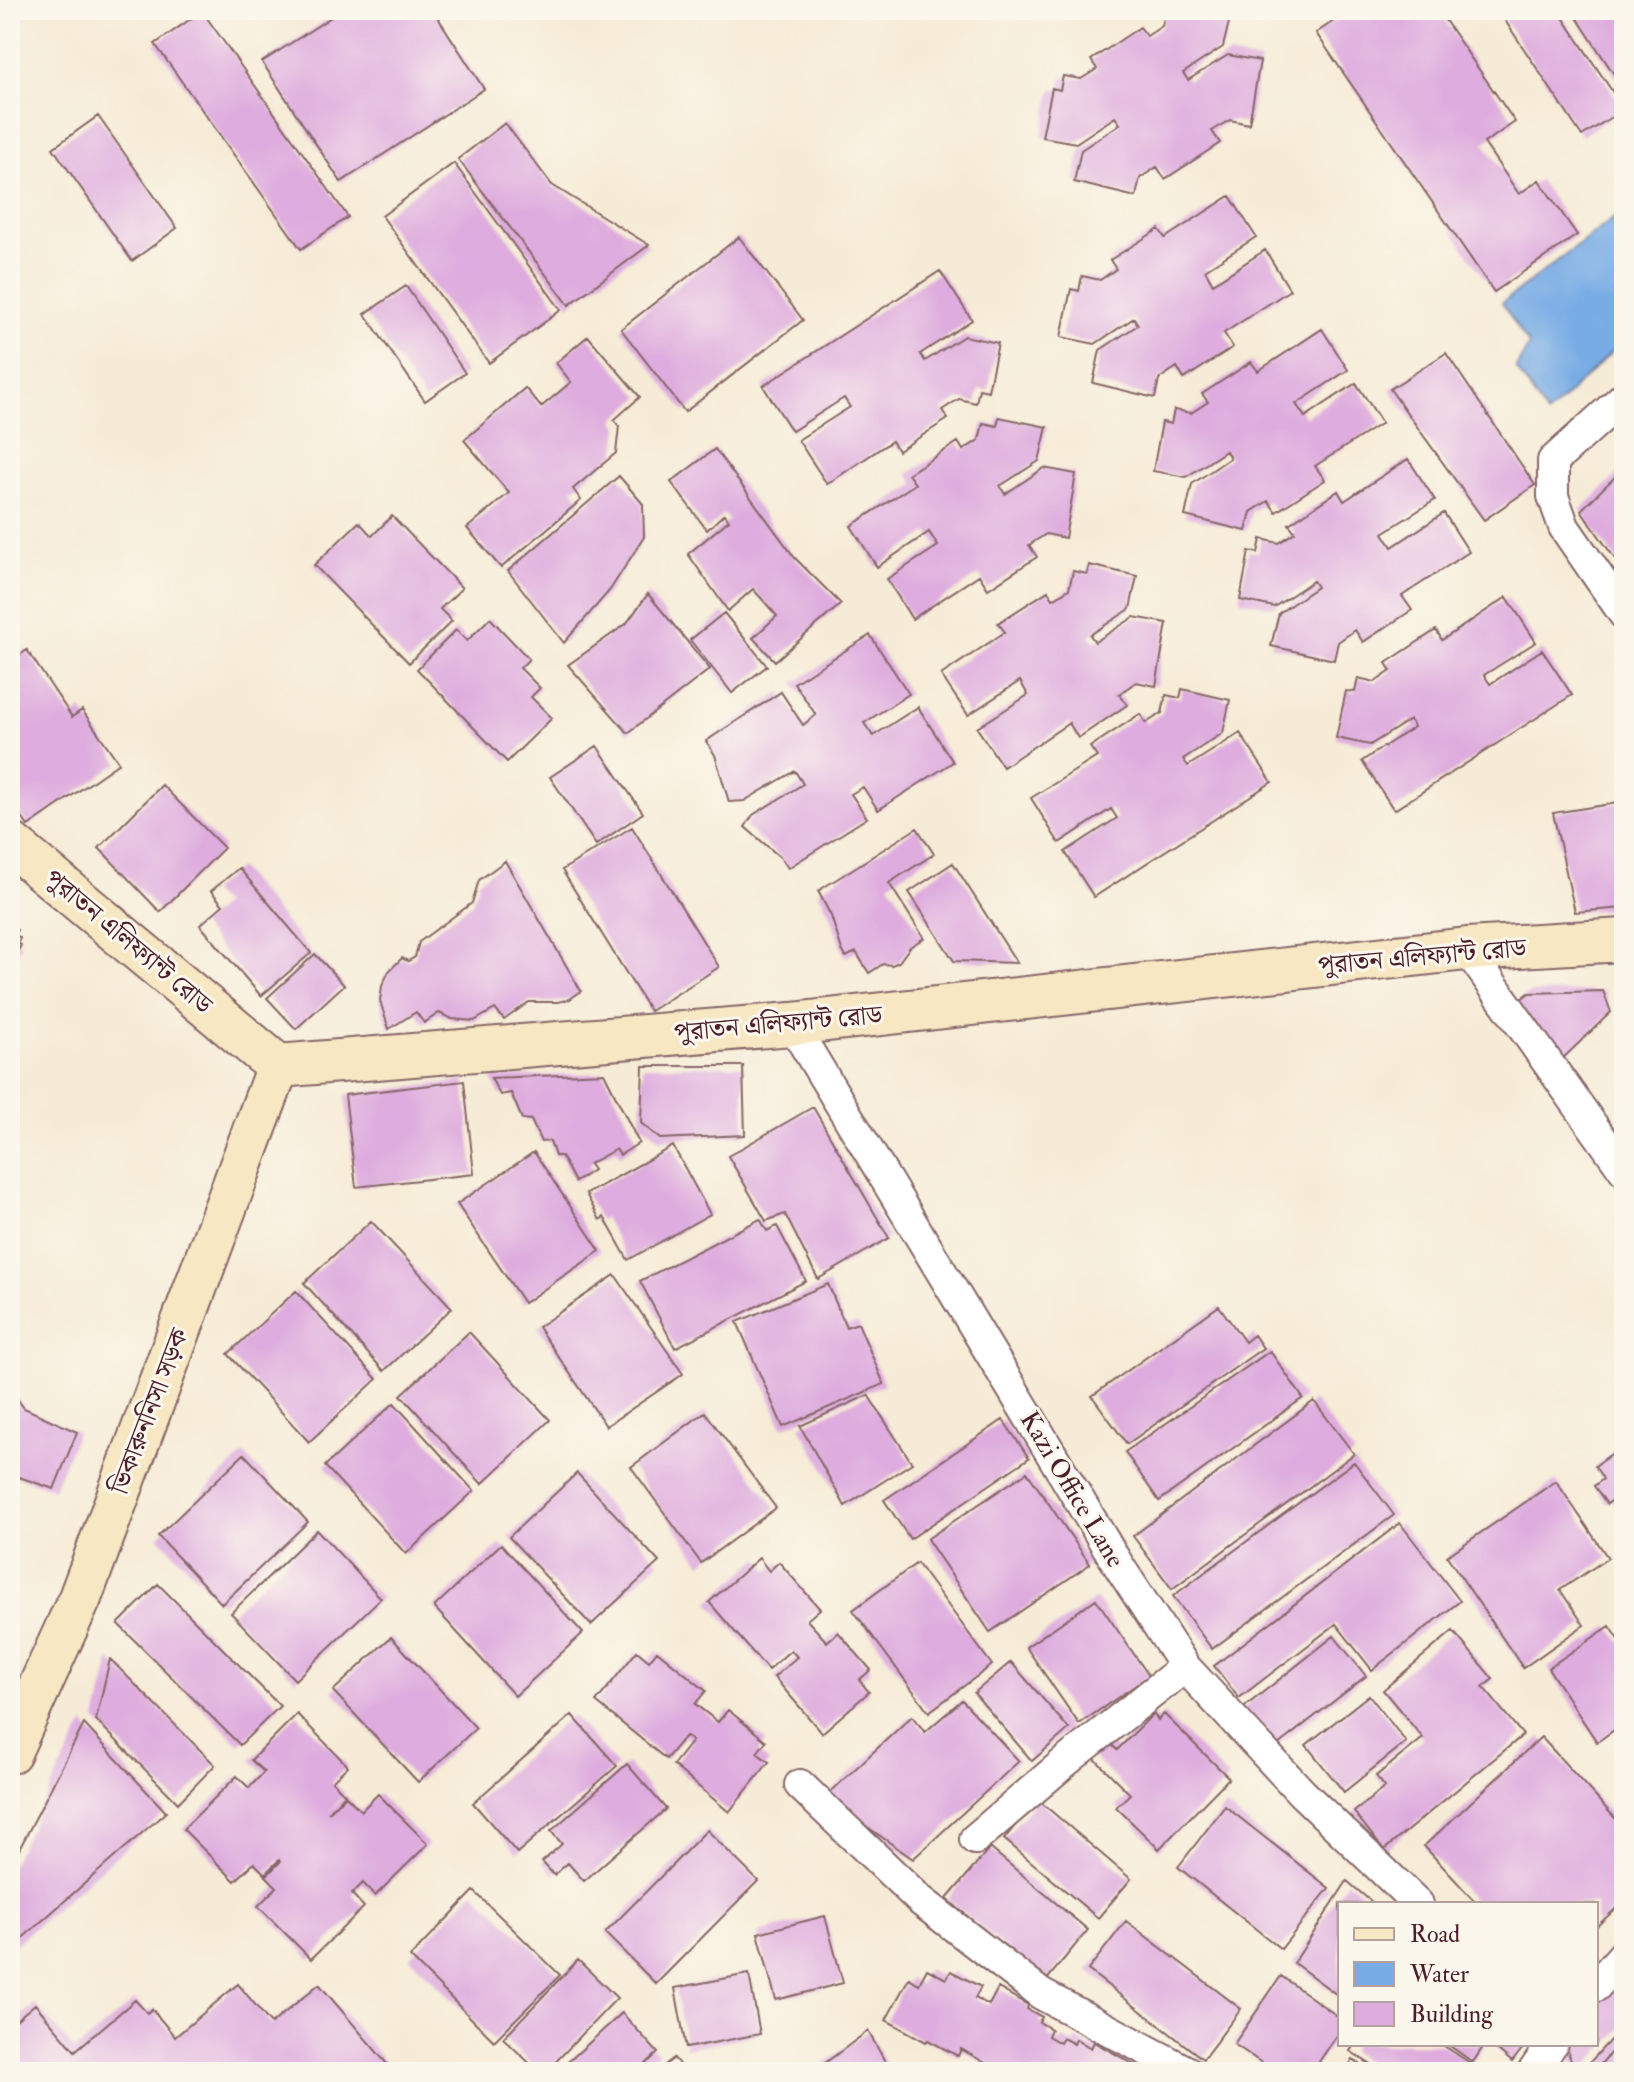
<svg xmlns="http://www.w3.org/2000/svg" width="1634" height="2082" font-family="'IM FELL Double Pica','Noto Serif Bengali',serif">
<style>
.water{fill:#78ace5;stroke:#616688;stroke-width:2}
.building{fill:#deacde}
.lines{fill:none;stroke-linecap:round;stroke-linejoin:round}
.street-casing{stroke:#866667;stroke-width:34}
.secondary-casing{stroke:#866667;stroke-width:46}
.street{stroke:#fff;stroke-width:30}
.secondary{stroke:#f7e8c3;stroke-width:42}
.labels{text-anchor:middle;stroke-width:6;stroke-linejoin:round;paint-order:stroke}
.street-label{font-size:26px;fill:#4a1f2b;stroke:#fbf7ec}
</style>
<rect width="100%" height="100%" fill="#fbf7ec"/>
<filter id="ink" filterUnits="userSpaceOnUse"><feTurbulence type="fractalNoise" baseFrequency=".0125" numOctaves="2"/><feDisplacementMap in="SourceGraphic" scale="16" xChannelSelector="R" yChannelSelector="G"/><feConvolveMatrix kernelMatrix="1 2 1 2 8 2 1 2 1" color-interpolation-filters="sRGB"/></filter>
<filter id="wash" filterUnits="userSpaceOnUse"><feTurbulence type="fractalNoise" baseFrequency=".006" numOctaves="4" result="noise"/><feDisplacementMap in="SourceGraphic" scale="32" xChannelSelector="R" yChannelSelector="G"/><feGaussianBlur stdDeviation="1.8" result="paint"/><feColorMatrix in="noise" values="0 0 0 0 0 0 0 0 0 0 0 0 0 0 0 0 0 1.4 0 .05"/><feComposite in="paint" operator="in"/></filter>
<g filter="url(#wash)">
<rect width="100%" height="100%" fill="#f6ebd6"/>
<path class="water" d="M1622,212L1624,216V340L1547,415L1516,368L1529,345L1502,303Z"/>
<g id="blocks">
<path class="building" d="M342,10H433L484,89L341,182L262,62Z
M1166,10H1214L1231,14L1223,47L1183,73L1188,80L1228,55L1260,61L1249,124L1230,120L1212,131L1220,143L1165,179L1157,167L1140,178L1136,197L1074,182L1081,150L1120,124L1115,117L1076,143L1042,137L1052,88L1060,90L1063,76L1081,79L1097,69L1091,60L1140,27L1147,36L1162,26Z
M1350,10H1438L1515,122L1484,143L1519,194L1539,180L1577,235L1494,292L1316,33Z
M1498,10H1558L1624,109L1582,136Z
M1572,10H1624V89L1600,53Z
M202,11L348,217L301,249L155,44Z
M98,116L177,228L132,261L53,148Z
M505,123L552,185L649,245L569,305L458,159Z
M454,163L561,310L489,363L382,216Z
M1230,196L1256,237L1205,270L1213,284L1265,250L1290,290L1224,333L1233,347L1184,379L1177,367L1159,379L1155,398L1093,383L1100,350L1138,325L1134,318L1095,344L1061,337L1071,289L1079,291L1082,276L1100,280L1116,269L1110,260L1159,229L1165,238Z
M739,237L803,320L685,412L621,329Z
M940,271L972,320L920,354L925,361L964,336L998,343L988,391L979,389L976,403L959,399L942,410L948,419L898,451L892,441L827,484L798,440L850,407L844,398L792,431L763,386Z
M406,286L465,373L425,401L365,314Z
M1322,329L1348,370L1296,404L1305,417L1356,383L1382,423L1315,466L1325,480L1276,512L1268,501L1251,512L1246,531L1185,516L1192,484L1230,458L1226,451L1186,477L1153,471L1162,422L1171,424L1174,410L1191,413L1208,402L1202,394L1251,362L1258,371Z
M588,336L640,397L614,420L619,426L616,453L573,489L581,500L501,568L467,528L509,493L464,440L525,388L541,407L571,382L556,363Z
M1446,353L1535,485L1484,520L1390,389Z
M999,417L1047,427L1039,461L1000,486L1005,494L1044,468L1076,474L1065,538L1046,534L1029,545L1037,557L988,589L979,575L912,619L887,579L938,546L929,532L877,567L851,526L915,484L908,474L958,442L963,450L979,440L983,423L997,426Z
M715,449L795,558L841,604L775,661L753,638L777,616L753,589L728,611L688,554L729,520L724,514L707,530L671,482Z
M1408,459L1435,500L1383,533L1392,547L1444,513L1469,552L1402,596L1412,610L1363,642L1355,630L1338,642L1334,660L1271,646L1279,613L1317,587L1313,581L1274,607L1240,600L1249,551L1258,553L1261,539L1279,543L1295,532L1289,524L1338,491L1344,501Z
M1624,468V572L1581,510Z
M619,476L643,504L644,537L610,590L564,643L508,571Z
M392,516L462,588L440,609L452,621L409,663L314,565L359,522L372,536Z
M1089,565L1137,576L1130,609L1090,635L1095,642L1134,617L1167,623L1156,686L1136,682L1119,694L1127,705L1078,738L1069,723L1003,767L977,728L1028,695L1020,681L968,715L941,675L1005,632L998,623L1048,591L1053,599L1069,589L1073,571L1087,574Z
M648,594L710,669L628,733L568,665L626,624Z
M1507,597L1536,642L1484,675L1490,684L1542,650L1572,695L1394,810L1362,761L1414,727L1410,720L1370,745L1336,738L1346,691L1355,692L1358,678L1375,682L1391,671L1386,663L1436,630L1442,640Z
M724,613L767,666L732,693L690,640Z
M490,618L529,659L520,668L540,688L531,697L552,718L507,762L417,669L456,630L467,641Z
M870,635L909,694L864,723L873,736L918,707L953,762L878,810L863,787L851,794L867,818L788,868L781,858L745,827L753,815L803,784L795,771L744,801L729,802L715,755L706,741L781,692L803,725L816,715L794,683Z
M27,650L72,717L82,710L119,763L28,826L10,800V662Z
M1182,689L1230,700L1223,733L1183,759L1188,766L1240,733L1272,782L1094,897L1065,852L1117,818L1111,809L1059,843L1031,798L1097,757L1090,747L1140,714L1146,723L1162,713L1166,695L1180,698Z
M597,746L643,813L596,845L550,777Z
M162,785L224,848L160,912L99,848Z
M1624,802V908L1575,912L1553,813Z
M632,827L719,967L650,1011L562,870Z
M917,828L934,854L889,883L924,938L910,947L899,962L892,965L883,964L869,973L856,952L846,957L842,950L831,916L818,891Z
M505,861L581,991L570,999L558,1002H529L504,1020L495,1009L474,1021L452,1019L439,1013L424,1023L416,1012L389,1029L380,1001L382,986L389,971L402,958L408,961L415,957L419,942L472,903L479,880Z
M953,863L1017,963L954,961L909,892Z
M239,868L311,953L261,996L200,925L223,905L211,891Z
M10,925L17,930L15,934L20,938L18,943L21,945L10,964Z
M315,954L344,985L296,1029L267,998Z
M1603,991L1611,1012L1557,1064L1512,1006L1529,993Z
M643,1066H743L745,1135L660,1139L641,1123Z
M604,1073L639,1143L620,1155L616,1149L589,1164L593,1170L575,1182L561,1156H555L550,1141L541,1142L531,1120L522,1119L511,1093L500,1095L491,1078Z
M464,1081L474,1174L356,1187L345,1095Z
M813,1107L889,1238L818,1279L785,1214L766,1221L728,1156Z
M673,1146L710,1214L628,1260L604,1217L600,1220L586,1194Z
M534,1152L600,1251L524,1303L457,1204Z
M760,1219L767,1231L777,1226L806,1281L675,1348L640,1281Z
M371,1221L452,1308L384,1371L304,1283Z
M615,1275L683,1374L606,1426L538,1327Z
M828,1284L846,1327L858,1323L884,1384L783,1427L737,1322Z
M296,1291L377,1379L309,1442L228,1354Z
M1219,1306L1245,1342L1254,1335L1263,1348L1127,1444L1092,1396Z
M469,1332L550,1420L482,1484L401,1395Z
M1270,1351L1303,1398L1159,1501L1125,1452Z
M10,1389L24,1408L77,1432L54,1489L10,1474Z
M868,1395L912,1463L845,1506L800,1426Z
M1314,1401L1354,1454L1172,1589L1133,1536Z
M394,1403L474,1491L406,1554L325,1466Z
M705,1412L776,1508L701,1563L631,1467Z
M1003,1420L1029,1458L910,1539L884,1500Z
M1614,1452L1618,1459L1624,1455V1512L1614,1499L1607,1504L1594,1486L1603,1479L1595,1466Z
M244,1454L308,1522L222,1604L158,1536Z
M1354,1462L1394,1515L1212,1649L1173,1596Z
M1027,1472L1090,1564L990,1632L927,1539Z
M577,1473L659,1562L591,1625L509,1537Z
M1556,1481L1608,1558L1560,1590L1584,1625L1523,1668L1447,1556Z
M1400,1523L1460,1601L1372,1670L1336,1624L1239,1698L1214,1666Z
M317,1530L381,1598L295,1680L231,1613Z
M501,1544L583,1633L515,1696L434,1607Z
M759,1558L769,1571L779,1562L820,1609L807,1620L827,1642L838,1632L871,1670L859,1680L869,1692L822,1733L774,1677L797,1657L791,1650L768,1670L709,1602Z
M917,1563L992,1665L929,1712L853,1610Z
M158,1584L280,1706L240,1745L118,1624Z
M1096,1599L1149,1676L1079,1724L1026,1647Z
M1610,1626L1624,1647V1723L1597,1742L1548,1668Z
M1453,1631L1493,1679L1483,1687L1523,1735L1384,1850L1354,1812L1385,1787L1376,1776L1423,1738L1383,1690Z
M1334,1636L1366,1676L1274,1748L1242,1709Z
M391,1637L476,1728L418,1782L333,1691Z
M637,1651L649,1661L657,1651L706,1691L695,1704L718,1722L728,1710L766,1741L757,1753L769,1762L729,1812L673,1765L692,1741L685,1736L666,1759L596,1702Z
M110,1659L215,1765L178,1803L96,1720Z
M1011,1662L1069,1729L1032,1761L974,1693Z
M1369,1695L1406,1742L1344,1792L1306,1745Z
M962,1700L1019,1761L913,1859L825,1797L912,1716L925,1732Z
M297,1714L348,1766L332,1781L345,1794L328,1813L346,1796L361,1811L378,1794L428,1844L375,1896L363,1883L352,1894L364,1907L311,1959L258,1906L277,1887L266,1876L280,1862L279,1860L265,1874L254,1863L235,1881L183,1829L237,1776L249,1788L264,1772L251,1760Z
M1153,1714L1158,1720L1164,1714L1229,1778L1159,1849L1116,1807L1130,1794L1091,1755L1107,1740L1117,1750Z
M572,1715L617,1766L517,1853L473,1803Z
M84,1724L166,1812L10,1949V1867Z
M1541,1737L1624,1828V1901L1596,1927V1904H1477L1424,1846Z
M627,1764L666,1809L584,1881L568,1863L554,1875L542,1862L562,1844L551,1831Z
M1037,1799L1131,1879L1098,1918L1004,1839Z
M1225,1806L1329,1888L1281,1949L1178,1867Z
M707,1830L758,1881L656,1984L605,1933Z
M990,1848L1088,1930L1045,1982L947,1899Z
M1347,1881L1374,1904H1340V1997L1294,1963Z
M474,1891L560,1975L494,2041L410,1957Z
M825,1916L843,1983L776,2000L758,1933Z
M1126,1921L1241,2009L1203,2059L1088,1970Z
M578,1960L617,1998L546,2072H539L503,2038Z
M927,1969L946,1979L951,1971L981,1987L975,1998L989,2005L998,1988L1028,2005L1027,2009L1042,2017L1039,2022L1051,2029L1048,2036L1060,2043L1063,2038L1074,2044L1076,2039L1091,2048L1094,2042L1147,2072H1019L1012,2068L1010,2072L997,2064L994,2068L961,2049L958,2056L928,2040L926,2042L886,2020L909,1978L919,1984Z
M1624,1972V2025L1581,2072H1575L1565,2044H1596V2002Z
M749,1974L760,2034L686,2048L675,1988Z
M1281,1976L1340,2018V2031L1312,2072H1275L1234,2044Z
M238,1984L271,2024L319,1984L393,2071L10,2072V2025L35,2004L75,2051L135,2000L147,2013L152,2009L175,2037Z
M622,2013L658,2053L637,2072H557Z
M868,2031L891,2072H813Z
M1624,2037V2072H1594Z
M1355,2044H1441L1484,2072H1382L1350,2051Z
M1447,2044H1485L1473,2062Z
M1499,2044H1526L1512,2062L1496,2048Z
M674,2058L685,2072H656Z
M1353,2059L1372,2072H1345Z"/>
</g>
</g>
<g filter="url(#ink)">
<use href="#blocks" fill-opacity="0" stroke="#866667" stroke-width="2"/>
<g class="lines">
<g class="street-casing">
<path id="street" d="M1624,397L1553,461V496L1564,527L1624,614
M1467,949L1624,1170
M792,1024L1119,1566L1185,1667L1302,1793L1418,1904
M800,1785L920,1900L1041,1994L1188,2072
M975,1839L1065,1762L1185,1667
M1596,1986L1624,1954
M1533,2072L1552,2044"/>
</g>
<g class="secondary-casing">
<path id="secondary" d="M10,843L278,1066L792,1024L1467,949L1624,940
M10,1752L80,1598L278,1066"/>
</g>
<use href="#street" class="street"/>
<use href="#secondary" class="secondary"/>
</g>
</g>
<g class="labels">
<g class="street-label">
<text transform="translate(129 941) rotate(40)" y="9">পুরাতন এলিফ্যান্ট রোড</text>
<text transform="translate(1422 956) rotate(-5)" y="9">পুরাতন এলিফ্যান্ট রোড</text>
<text transform="translate(778 1023) rotate(-5)" y="9">পুরাতন এলিফ্যান্ট রোড</text>
<text transform="translate(149 1411) rotate(-69)" y="9">ভিকারুননিসা সড়ক</text>
<text transform="translate(1073 1489) rotate(59)" y="9">Kazi Office Lane</text>
</g>
</g>
<rect width="1634" height="2082" fill="none" stroke="#fbf7ec" stroke-width="40"/>
<rect x="1338" y="1902" width="260" height="144" fill="#fbf7ec" stroke="#b4a19f" stroke-width="2"/>
<rect x="1354" y="1928" width="40" height="12" fill="#f7e8c3" stroke="#b4a19f" stroke-width="2"/>
<text x="1410" y="1942" font-size="24" fill="#4a1f2b">Road</text>
<rect x="1354" y="1962" width="40" height="24" fill="#78ace5" stroke="#b4a19f" stroke-width="2"/>
<text x="1410" y="1982" font-size="24" fill="#4a1f2b">Water</text>
<rect x="1354" y="2002" width="40" height="24" fill="#deacde" stroke="#b4a19f" stroke-width="2"/>
<text x="1410" y="2022" font-size="24" fill="#4a1f2b">Building</text>
</svg>
